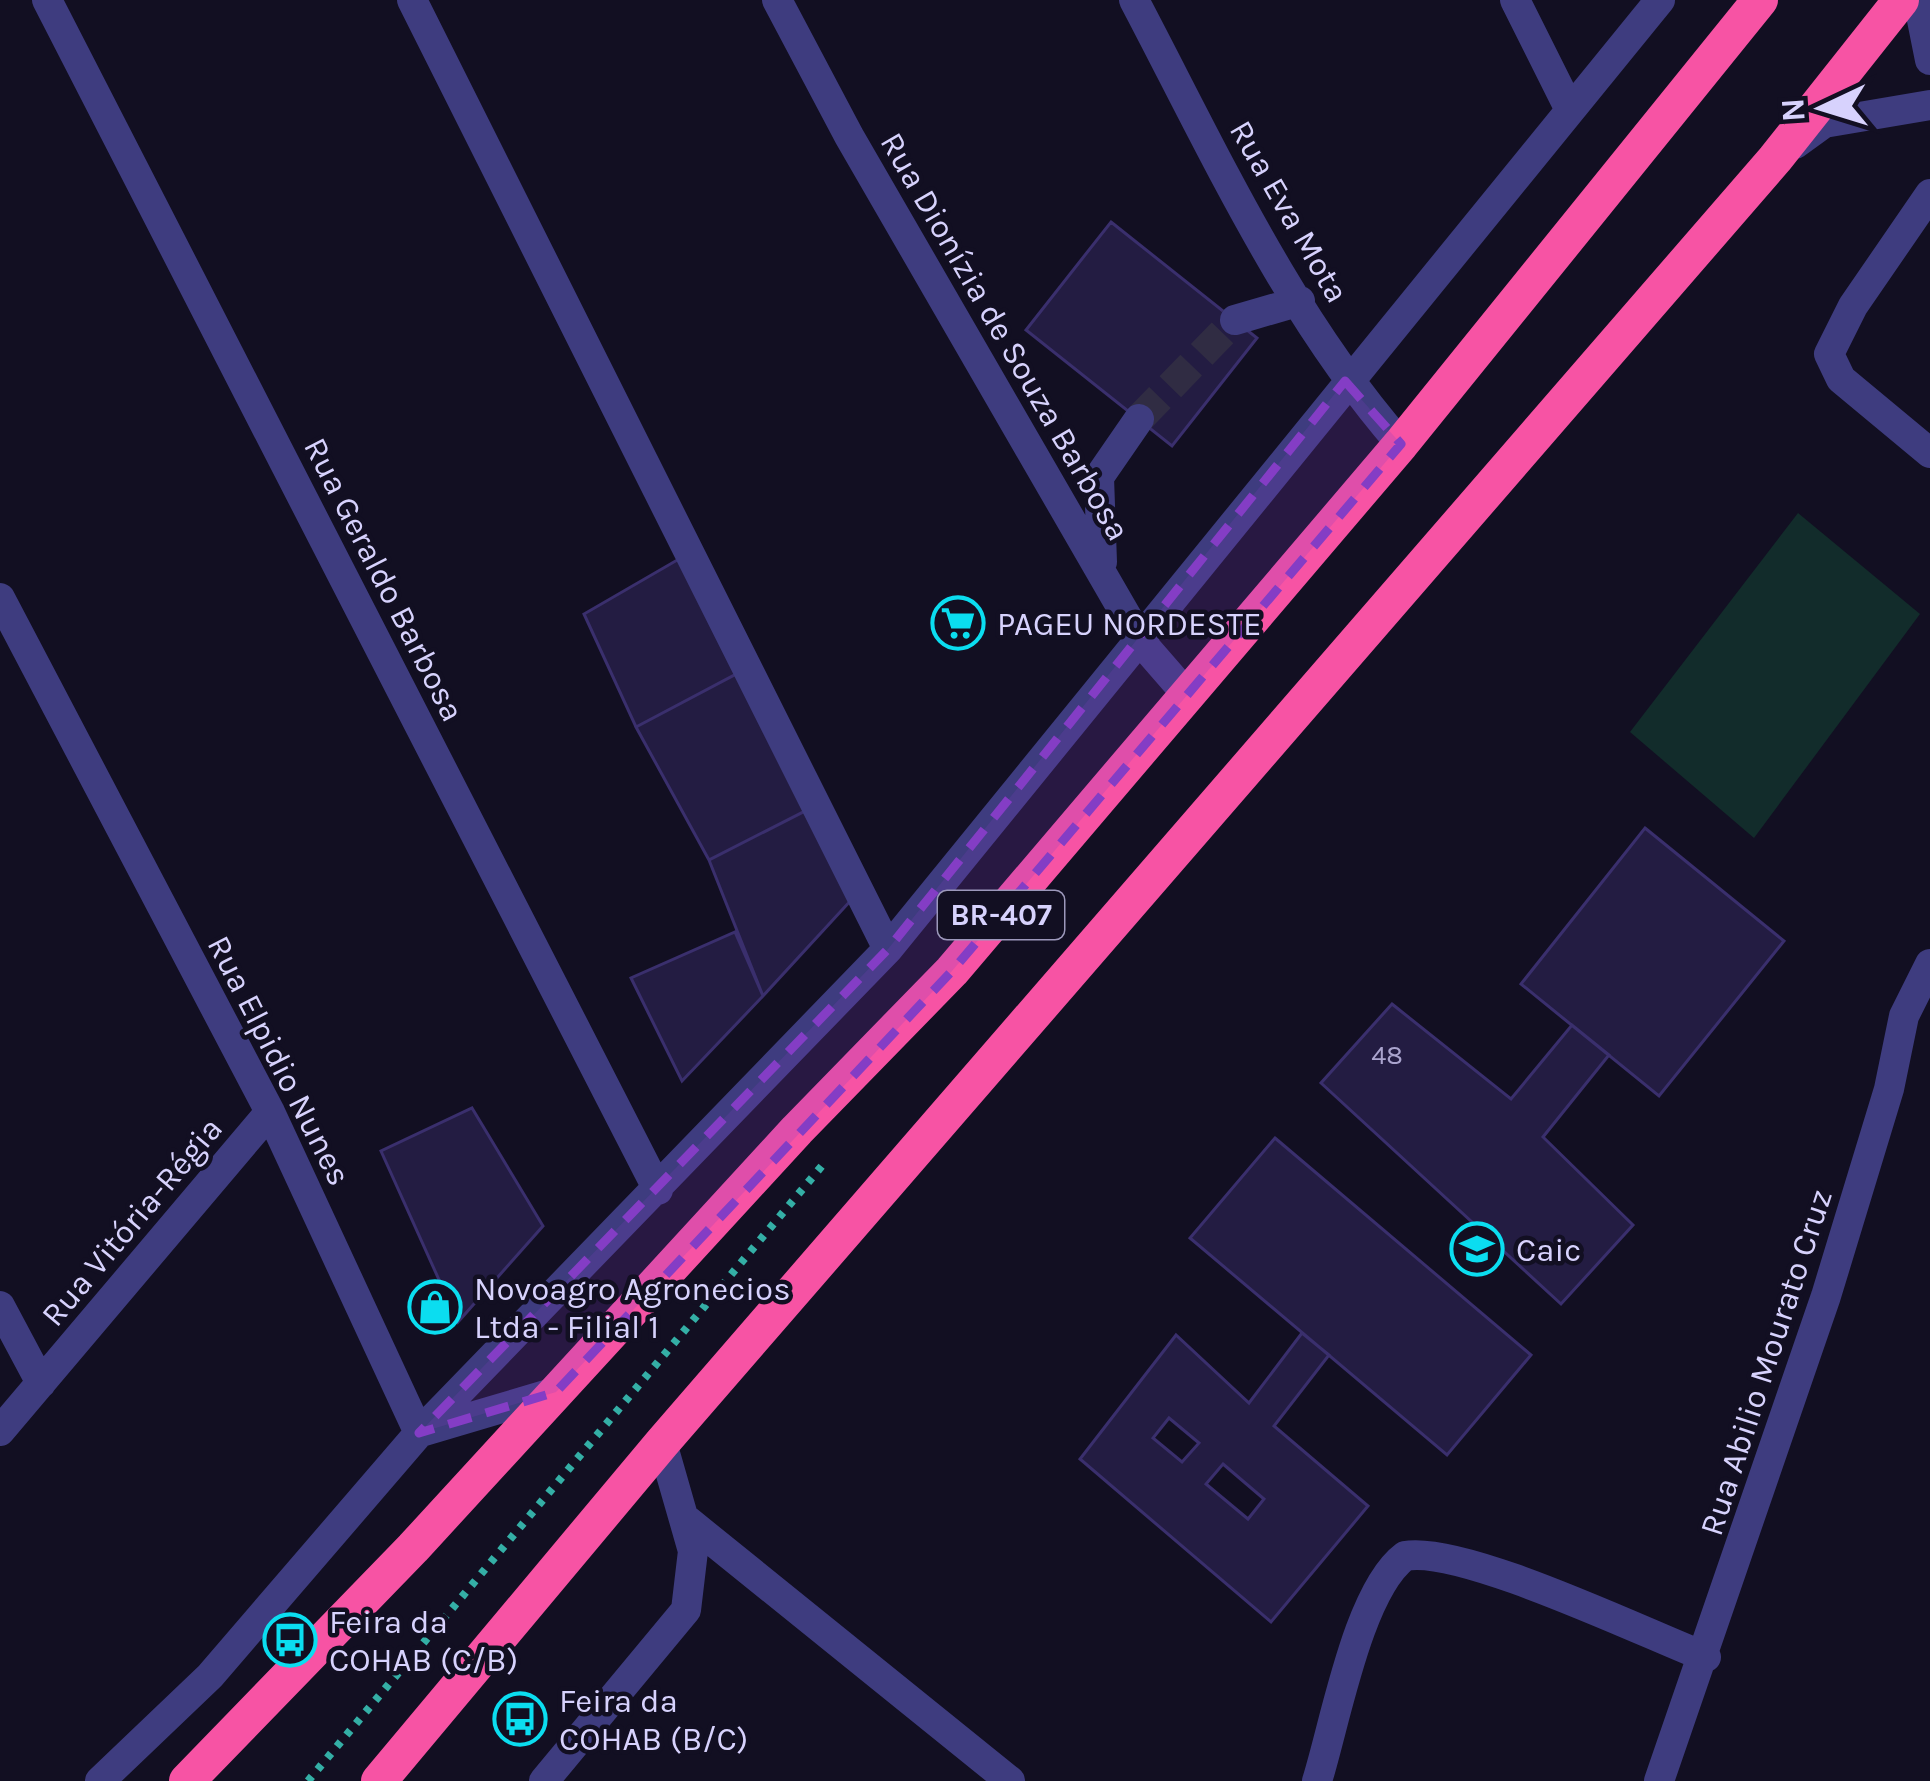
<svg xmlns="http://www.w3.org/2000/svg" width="1930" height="1781" font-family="Karla,sans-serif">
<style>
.park{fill:#122c2b}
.building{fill:#231c42;stroke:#3a2f6d;stroke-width:3;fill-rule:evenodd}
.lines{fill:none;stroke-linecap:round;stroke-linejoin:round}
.minor-tunnel{stroke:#302c43;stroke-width:30;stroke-dasharray:30 15;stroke-linecap:butt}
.path{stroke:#34afa6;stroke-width:8;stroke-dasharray:6 9;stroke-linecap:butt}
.minor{stroke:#3e3c7f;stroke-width:30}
.highway{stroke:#f753a4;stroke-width:36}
.marked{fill:#843dc5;fill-opacity:0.2;stroke:#843dc5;stroke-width:9;stroke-dasharray:24 15;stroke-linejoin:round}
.labels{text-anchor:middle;stroke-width:9;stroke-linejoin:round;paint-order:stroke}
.number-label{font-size:27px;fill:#aaa4ce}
.shield{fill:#120f22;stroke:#9c98bb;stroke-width:3}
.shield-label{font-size:30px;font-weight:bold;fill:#d7d2fd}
.street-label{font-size:33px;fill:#d7d2fd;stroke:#120f22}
.poi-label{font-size:33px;fill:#d7d2fd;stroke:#120f22;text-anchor:start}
</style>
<rect width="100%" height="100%" fill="#120f22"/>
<path class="park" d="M1798,513L1920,614L1754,838L1630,732Z"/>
<path class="building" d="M1111,222L1257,338L1172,446L1026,330Z
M679,559L738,673L636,727L584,614Z
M738,673L807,810L709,860L636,727Z
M807,810L853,898L763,996L709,860Z
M1645,828L1784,941L1659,1096L1521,984Z
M735,932L763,996L682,1081L631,978Z
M1392,1004L1511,1099L1572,1025L1609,1055L1543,1137L1633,1225L1561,1304L1321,1083Z
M472,1108L543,1226L458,1322L381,1151Z
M1275,1138L1531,1355L1447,1455L1190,1238Z
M1302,1333L1329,1355L1274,1426L1368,1506L1271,1622L1080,1459L1176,1335L1249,1403ZM1169,1418L1199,1443L1182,1462L1153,1438ZM1223,1464L1264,1499L1248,1519L1206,1484Z"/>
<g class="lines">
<path class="minor-tunnel" d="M1139,419L1235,320"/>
<path class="path" d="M308,1781L826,1161"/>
<path class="minor" d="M47,0L658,1190
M412,0L888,949
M777,0L849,136L1142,643L1189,697
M1134,0C1214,152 1288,315 1401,444
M1515,0L1570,110
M1918,0L1930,60
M1795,144L1824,123L1930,105
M1930,194L1853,306L1829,354L1841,379L1930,453
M1235,320L1300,301
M1102,562L1099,477L1139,419
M0,598L270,1112L419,1433
M0,1306L41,1383
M0,1431L270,1112
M424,1431L556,1392
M688,1521L1010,1781
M100,1781L210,1676L419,1433L888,949L1660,0
M544,1781L686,1610L693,1551L662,1443
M1317,1781C1335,1724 1358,1591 1405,1556C1462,1545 1644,1633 1706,1657
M1659,1781L1826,1296L1889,1089L1904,1016L1930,964"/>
<path class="highway" d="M187,1781L413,1548L797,1130L952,971L1401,444L1760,0
M379,1781L662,1443L1775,159L1901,0"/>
</g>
<path class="marked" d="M1345,381L1401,444L952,971L556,1392L419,1433L888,949Z"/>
<defs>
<g id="supermarket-ring" transform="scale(2.7)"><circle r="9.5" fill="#120f22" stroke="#0bddf0" stroke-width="1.5"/><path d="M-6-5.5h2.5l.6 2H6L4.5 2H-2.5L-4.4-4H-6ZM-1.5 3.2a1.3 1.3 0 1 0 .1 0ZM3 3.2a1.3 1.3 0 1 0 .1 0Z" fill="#0bddf0"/></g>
<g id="school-ring" transform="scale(2.7)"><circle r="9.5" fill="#120f22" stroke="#0bddf0" stroke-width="1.5"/><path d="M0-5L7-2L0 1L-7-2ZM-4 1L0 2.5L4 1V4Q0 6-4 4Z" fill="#0bddf0"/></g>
<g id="shop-ring" transform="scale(2.7)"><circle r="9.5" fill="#120f22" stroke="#0bddf0" stroke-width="1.5"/><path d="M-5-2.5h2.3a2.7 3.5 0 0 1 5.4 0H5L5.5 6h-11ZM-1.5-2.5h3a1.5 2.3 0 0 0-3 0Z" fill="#0bddf0"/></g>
<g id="bus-ring" transform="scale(2.7)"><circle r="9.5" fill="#120f22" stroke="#0bddf0" stroke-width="1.5"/><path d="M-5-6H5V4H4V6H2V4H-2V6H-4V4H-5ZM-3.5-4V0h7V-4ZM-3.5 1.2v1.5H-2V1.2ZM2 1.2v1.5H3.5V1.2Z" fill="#0bddf0"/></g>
</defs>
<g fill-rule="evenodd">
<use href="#supermarket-ring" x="958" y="623"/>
<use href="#school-ring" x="1477" y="1249"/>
<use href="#shop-ring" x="435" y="1307"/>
<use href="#bus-ring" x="290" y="1640"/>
<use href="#bus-ring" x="520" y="1719"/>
</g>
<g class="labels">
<g class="number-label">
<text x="1387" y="1064">48</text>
</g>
<rect class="shield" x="938" y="891" width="126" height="48" rx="9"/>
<g class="shield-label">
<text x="1001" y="925">BR-407</text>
</g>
<g class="street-label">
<text transform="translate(1290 211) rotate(60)" y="12">Rua Eva Mota</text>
<text transform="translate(1006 336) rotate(60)" y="12">Rua Dionízia de Souza Barbosa</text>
<text transform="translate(385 579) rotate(63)" y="12">Rua Geraldo Barbosa</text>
<text transform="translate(280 1060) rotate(63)" y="12">Rua Elpidio Nunes</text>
<text transform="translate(131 1221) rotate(-50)" y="12">Rua Vitória-Régia</text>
<text transform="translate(1765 1362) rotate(-72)" y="12">Rua Abilio Mourato Cruz</text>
</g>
<g class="poi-label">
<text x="997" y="635">PAGEU NORDESTE</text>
<text x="1516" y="1261">Caic</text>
<text x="474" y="1300">Novoagro Agronecios<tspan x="474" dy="38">Ltda - Filial 1</tspan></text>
<text x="329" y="1633">Feira da<tspan x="329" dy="38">COHAB (C/B)</tspan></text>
<text x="559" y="1712">Feira da<tspan x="559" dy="38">COHAB (B/C)</tspan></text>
</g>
</g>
<g transform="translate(1822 108) rotate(266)" stroke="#120f22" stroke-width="9" paint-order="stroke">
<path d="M0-9L21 45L0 30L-21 45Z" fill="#d7d2fd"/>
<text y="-18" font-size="33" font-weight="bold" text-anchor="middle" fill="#d7d2fd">N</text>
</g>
</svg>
